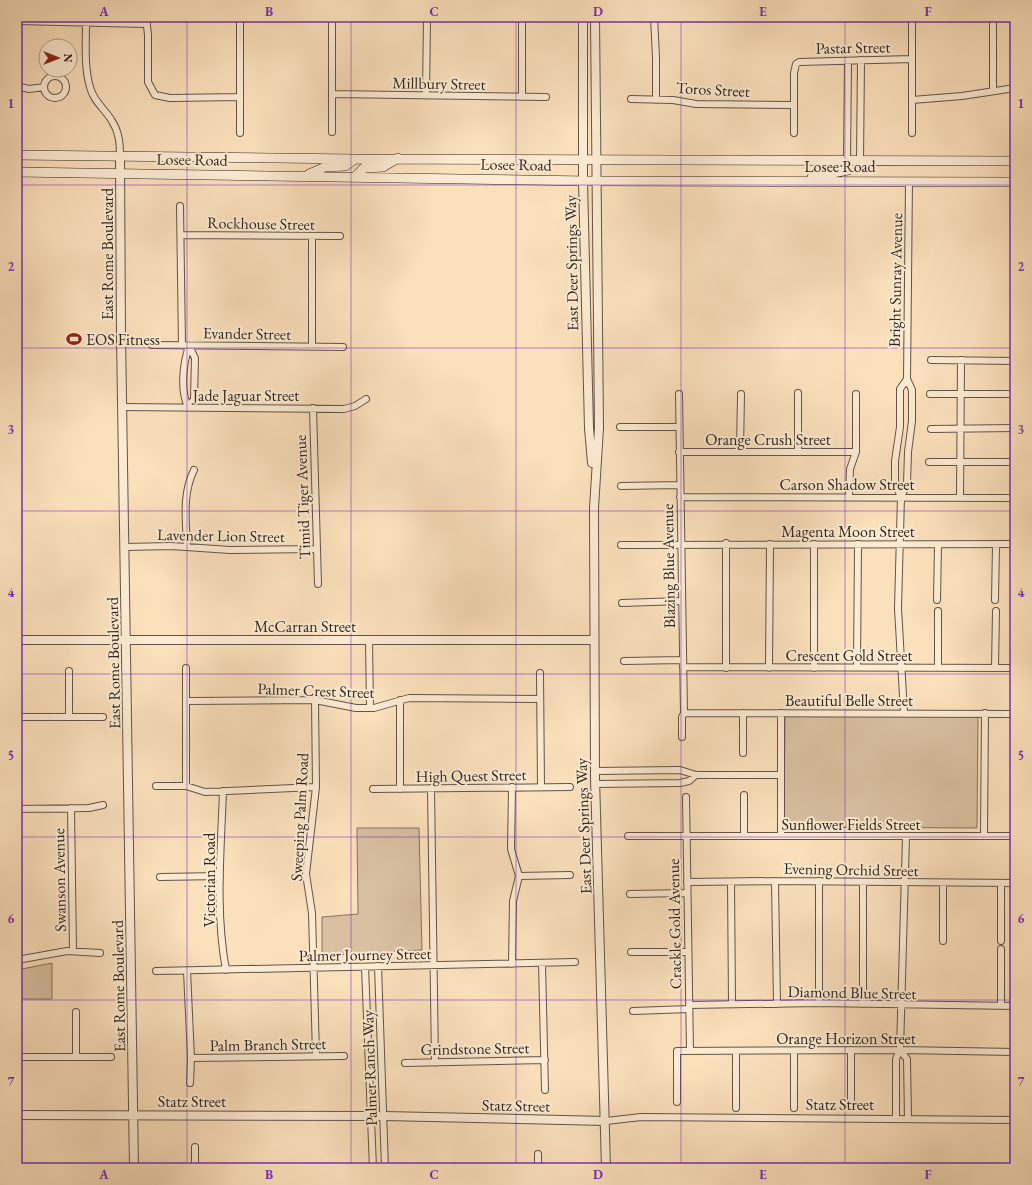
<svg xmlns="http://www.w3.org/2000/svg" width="1032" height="1185" font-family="'EB Garamond',serif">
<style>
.green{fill:#d8c0a1;stroke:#847260}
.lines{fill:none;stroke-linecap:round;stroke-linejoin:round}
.minor-casing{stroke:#635446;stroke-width:8}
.tertiary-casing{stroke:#635446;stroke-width:10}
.secondary-casing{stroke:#30251e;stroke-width:10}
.minor{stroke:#fcebd3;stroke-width:6}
.tertiary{stroke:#fcebd3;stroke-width:8}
.secondary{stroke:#fcebd3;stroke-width:9}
.grid{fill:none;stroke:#7b2cbf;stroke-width:1;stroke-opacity:0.55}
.labels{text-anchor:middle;stroke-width:4;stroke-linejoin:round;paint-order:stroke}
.street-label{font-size:16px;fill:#30251e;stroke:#fcebd3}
.poi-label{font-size:16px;fill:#30251e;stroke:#fcebd3;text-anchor:start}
.neatline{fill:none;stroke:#7b2cbf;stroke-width:1.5}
.grid-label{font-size:13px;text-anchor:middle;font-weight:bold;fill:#7b2cbf}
</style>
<rect width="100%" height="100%" fill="#fbe0bc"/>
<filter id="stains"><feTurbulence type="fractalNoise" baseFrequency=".005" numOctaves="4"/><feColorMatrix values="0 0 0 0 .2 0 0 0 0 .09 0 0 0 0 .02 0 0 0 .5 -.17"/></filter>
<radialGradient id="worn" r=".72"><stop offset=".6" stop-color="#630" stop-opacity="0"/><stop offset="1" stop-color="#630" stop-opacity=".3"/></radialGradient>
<path class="green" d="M785,715L978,716L977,828L784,827Z
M357,828H419L422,950L322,956V917L358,914Z
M52,963V999H17V970Z"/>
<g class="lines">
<g class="minor-casing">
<path id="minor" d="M146,17L148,35V82L155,95L170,98L240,97
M332,17V132
M522,17V97
M654,17L656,57V100
M17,21L147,24
M86,22C86,43 84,67 90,87C93,101 105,109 112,121C119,132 120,143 120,157
M44 87a11 11 0 1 1 22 0a11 11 0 1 1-22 0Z
M17,86L29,89L44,87
M993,91V17
M332,94L546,97
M426,96L427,17
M631,99L673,100L696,104L794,105
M912,100L962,96L1015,88
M240,133V17
M794,133V73L796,64L799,62L912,59
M912,133V17
M847,162L848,61
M860,162L861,60
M180,206L182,346
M181,235L340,236
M312,237V347
M152,345L343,347
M931,360L1015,361
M798,393V451
M679,394L684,713L682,717V737
M930,394H1015
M122,407L344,409L355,406L366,399
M188,407L194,399L195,358L189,346
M188,407C180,390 183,364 189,346
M313,408L318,584
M620,427H679
M931,429L1015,428
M740,451L741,394
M679,452H856
M929,462H1015
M621,486L679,485
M849,496L850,469L856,452V394
M680,497L1015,498
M901,497L895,483V461L900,427V389L907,379
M960,498L961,360
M621,545L1015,544
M125,547L171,546L230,550L317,549
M187,547C186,521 182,494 194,470
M937,600L938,545
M995,600L996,545
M622,603L681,601
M369,640L370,708
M624,661L682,660
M683,667L1015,668
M857,667L858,544
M186,668V786
M726,668V543
M769,668L770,544
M814,668V544
M938,668V611
M995,668L996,611
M540,673L541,787
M315,700L316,787L306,874L312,913L316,1055
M400,700V789
M186,701L315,700L356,708H374L409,698L540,699
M684,713L1015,714
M904,713L898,608L901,497L907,484L908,452L912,421V390L907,379L909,181
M17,717H103
M69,717V671
M743,753V713
M595,771L680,770L696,775H781
M595,784L680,783L689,781L696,775
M156,786H186L205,792L316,787
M512,787L511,849L519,876L513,901L512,964
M431,788L435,1063
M373,789L570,787
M223,791C221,850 215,911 226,970
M686,797L690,1051
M71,808L73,951
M17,809L89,808L103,805
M628,836H1015
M744,836V795
M781,836V713
M984,836L985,713
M519,876L570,875
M160,877L220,876
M775,881L777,1004
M687,882L775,881L1015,883
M731,882L732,1004
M863,882V1004
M630,894L687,893
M943,941V883
M1001,941V883
M631,952H688
M17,960L67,951L100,953
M542,963L545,1090
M378,966L385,1168
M365,967L373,1168
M156,971L575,962
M187,971L191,1058L190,1083
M819,1003V881
M689,1005L819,1003L1015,1006
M1001,1006V949
M633,1011L689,1009
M900,1050L907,1059L908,1119
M736,1051V1108
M794,1051V1108
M17,1057H111
M76,1057V1012
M191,1058L344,1056
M405,1063L545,1060
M677,1102V1051L900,1050L1015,1052
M851,1106V1050
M896,1119V1059L900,1050L906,837
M606,1121L641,1117L1015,1120
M195,1147V1168
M538,1154V1168"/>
</g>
<g class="tertiary-casing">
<path id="tertiary" d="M583,17V181L589,428L592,463
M595,17L599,428L594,508L595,778L606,1168
M120,157L121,336L134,1168
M17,640H594
M17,1115L384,1116L606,1121"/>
</g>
<g class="secondary-casing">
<path id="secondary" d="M17,155L355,159L1015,161
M17,172L588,181L1015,182
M309,174L325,167L345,166L355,159
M356,176L364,168L383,167L398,158
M812,177L848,170L860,162"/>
</g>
<use href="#minor" class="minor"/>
<use href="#tertiary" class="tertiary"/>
<use href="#secondary" class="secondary"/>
</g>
<path class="grid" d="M187,17V1168M351,17V1168M516,17V1168M681,17V1168M845,17V1168M17,185H1015M17,348H1015M17,511H1015M17,674H1015M17,837H1015M17,1000H1015"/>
<defs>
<g id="stadium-bare" transform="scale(1.2)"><path d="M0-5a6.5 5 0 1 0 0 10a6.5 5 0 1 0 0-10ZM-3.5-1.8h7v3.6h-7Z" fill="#8f2418" stroke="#fcebd3" stroke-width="2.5" paint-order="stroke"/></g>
</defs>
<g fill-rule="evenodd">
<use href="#stadium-bare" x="74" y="339"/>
</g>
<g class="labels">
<g class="street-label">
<text transform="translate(853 47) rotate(-1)" y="6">Pastar Street</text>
<text transform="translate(439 83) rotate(1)" y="6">Millbury Street</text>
<text transform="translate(713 89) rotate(3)" y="6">Toros Street</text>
<text transform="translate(192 159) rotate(1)" y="6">Losee Road</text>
<text transform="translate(516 164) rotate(1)" y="6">Losee Road</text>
<text x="840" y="172">Losee Road</text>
<text transform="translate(261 223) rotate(1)" y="6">Rockhouse Street</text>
<text transform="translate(107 254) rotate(-90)" y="6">East Rome Boulevard</text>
<text transform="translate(571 263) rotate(-91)" y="6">East Deer Springs Way</text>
<text transform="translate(895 280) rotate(-89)" y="6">Bright Sunray Avenue</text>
<text transform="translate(247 333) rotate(1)" y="6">Evander Street</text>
<text x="246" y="401">Jade Jaguar Street</text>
<text x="768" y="445">Orange Crush Street</text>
<text x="847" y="490">Carson Shadow Street</text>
<text transform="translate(302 497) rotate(-92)" y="6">Timid Tiger Avenue</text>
<text x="848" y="537">Magenta Moon Street</text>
<text transform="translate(221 535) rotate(1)" y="6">Lavender Lion Street</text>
<text transform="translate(668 566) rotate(-91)" y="6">Blazing Blue Avenue</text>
<text x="305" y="632">McCarran Street</text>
<text x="849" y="661">Crescent Gold Street</text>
<text transform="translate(113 663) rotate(-91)" y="6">East Rome Boulevard</text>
<text transform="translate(316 690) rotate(2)" y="6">Palmer Crest Street</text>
<text x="849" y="706">Beautiful Belle Street</text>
<text transform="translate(471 775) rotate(-1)" y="6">High Quest Street</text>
<text transform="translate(299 817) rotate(-87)" y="6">Sweeping Palm Road</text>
<text x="851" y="830">Sunflower Fields Street</text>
<text transform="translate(583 826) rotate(-92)" y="6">East Deer Springs Way</text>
<text transform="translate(851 869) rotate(1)" y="6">Evening Orchid Street</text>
<text transform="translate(59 880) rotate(-91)" y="6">Swanson Avenue</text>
<text transform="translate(209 880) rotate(-90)" y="6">Victorian Road</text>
<text transform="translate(674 924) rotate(-91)" y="6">Crackle Gold Avenue</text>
<text transform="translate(365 954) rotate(-1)" y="6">Palmer Journey Street</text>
<text transform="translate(118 986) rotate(-91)" y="6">East Rome Boulevard</text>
<text transform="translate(852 992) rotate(1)" y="6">Diamond Blue Street</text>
<text x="846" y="1044">Orange Horizon Street</text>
<text transform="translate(268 1044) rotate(-1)" y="6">Palm Branch Street</text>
<text transform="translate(475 1048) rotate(-1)" y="6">Grindstone Street</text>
<text transform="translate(369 1068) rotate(-92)" y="6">Palmer Ranch Way</text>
<text x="192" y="1107">Statz Street</text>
<text x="840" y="1110">Statz Street</text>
<text transform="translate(516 1105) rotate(1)" y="6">Statz Street</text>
</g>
<g class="poi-label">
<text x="86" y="345">EOS Fitness</text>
</g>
</g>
<rect width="1032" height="1185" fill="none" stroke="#fbe0bc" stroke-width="44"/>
<g transform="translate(58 58) rotate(90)"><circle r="19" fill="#fcebd3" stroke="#aa9c8b"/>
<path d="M0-3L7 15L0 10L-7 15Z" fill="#8f2418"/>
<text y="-6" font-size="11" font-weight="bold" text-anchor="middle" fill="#30251e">N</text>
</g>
<rect x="22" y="22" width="988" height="1141" class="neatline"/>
<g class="grid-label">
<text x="104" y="16">A</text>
<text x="269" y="16">B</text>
<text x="434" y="16">C</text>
<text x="598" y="16">D</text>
<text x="763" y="16">E</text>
<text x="928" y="16">F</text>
<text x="11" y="108">1</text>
<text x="1021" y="108">1</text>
<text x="11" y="271">2</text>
<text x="1021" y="271">2</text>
<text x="11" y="434">3</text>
<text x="1021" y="434">3</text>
<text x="11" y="597">4</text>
<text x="1021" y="597">4</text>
<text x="11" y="760">5</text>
<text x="1021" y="760">5</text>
<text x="11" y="923">6</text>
<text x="1021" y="923">6</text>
<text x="11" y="1086">7</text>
<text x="1021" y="1086">7</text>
<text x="104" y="1179">A</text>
<text x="269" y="1179">B</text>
<text x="434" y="1179">C</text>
<text x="598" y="1179">D</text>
<text x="763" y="1179">E</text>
<text x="928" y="1179">F</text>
</g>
<rect width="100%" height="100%" filter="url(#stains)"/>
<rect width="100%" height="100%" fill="url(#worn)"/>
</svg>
